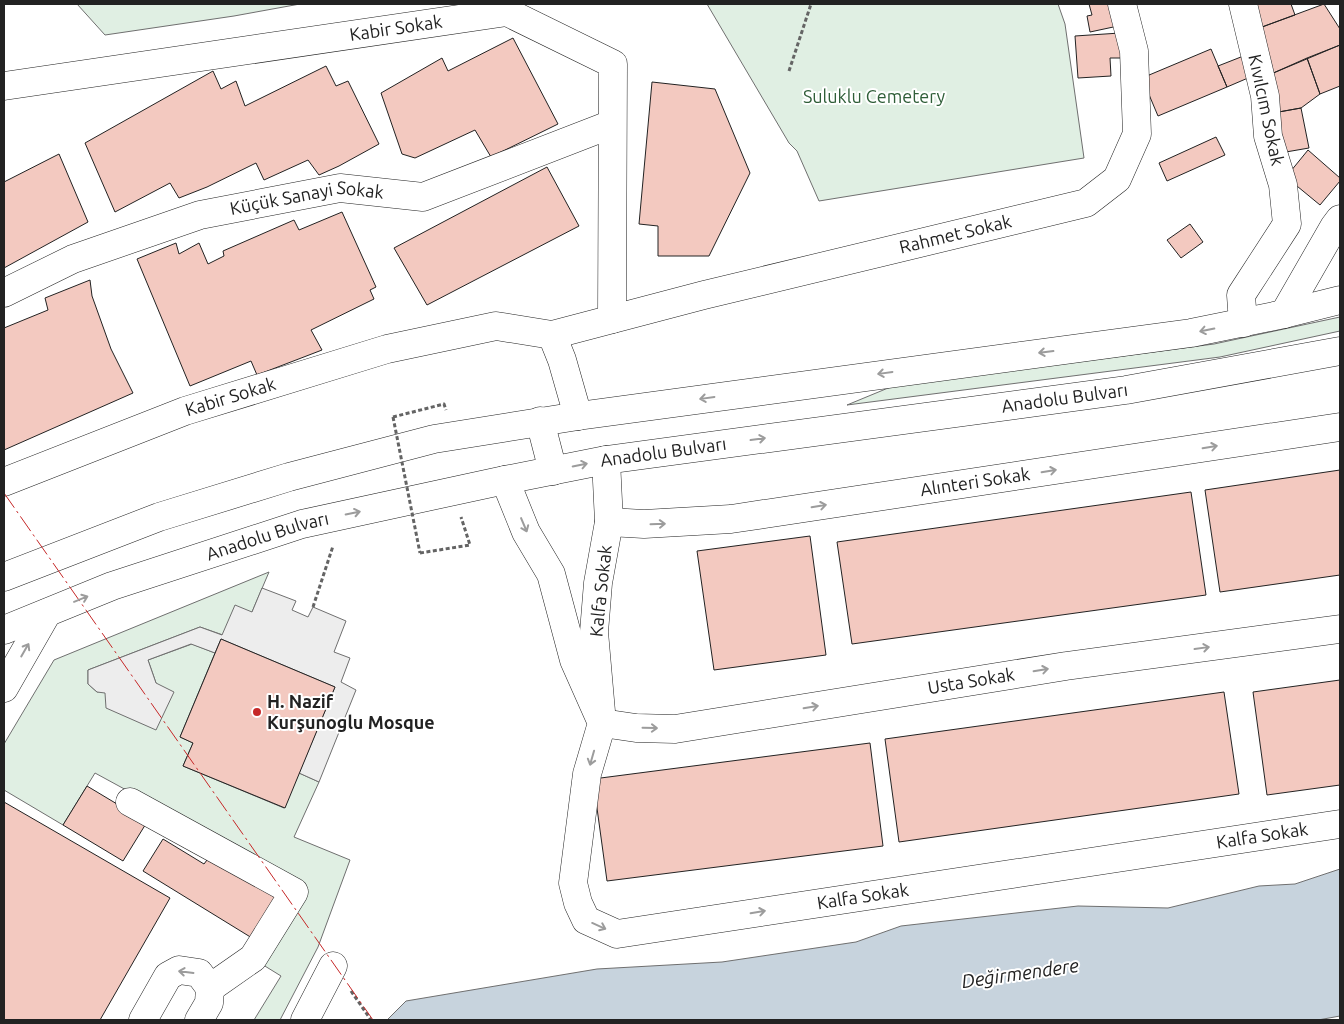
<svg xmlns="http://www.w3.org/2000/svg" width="1344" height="1024" font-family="Ubuntu,sans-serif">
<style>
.green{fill:#e0efe3;stroke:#6f6f6f}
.parking{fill:#ededed;stroke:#6f6f6f}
.water{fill:#c7d3dd;stroke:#6f6f6f}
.building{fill:#f3c9c0;stroke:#222}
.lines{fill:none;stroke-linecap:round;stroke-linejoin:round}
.minor-casing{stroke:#222;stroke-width:29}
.highway-casing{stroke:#222;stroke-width:29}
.path{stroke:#646464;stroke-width:3;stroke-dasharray:4 2.5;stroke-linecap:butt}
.minor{stroke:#fff;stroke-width:28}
.highway{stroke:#fff;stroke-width:28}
.path-bridge{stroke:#646464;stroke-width:3;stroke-dasharray:4 2.5;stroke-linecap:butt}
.power{stroke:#c62828;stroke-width:1;stroke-dasharray:18 4 2.5 4;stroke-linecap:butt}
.oneway{stroke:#9c9c9c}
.poi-dot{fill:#c62828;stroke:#fff;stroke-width:2}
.labels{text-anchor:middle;stroke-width:4;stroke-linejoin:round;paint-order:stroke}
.street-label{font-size:18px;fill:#222;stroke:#fff}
.park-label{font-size:18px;fill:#2f5e38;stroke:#fff}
.poi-label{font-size:18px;font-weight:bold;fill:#222;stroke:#fff;text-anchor:start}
.water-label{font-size:19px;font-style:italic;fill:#222;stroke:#fff}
</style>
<rect width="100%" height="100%" fill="#fff"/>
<path class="green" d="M77,4H300L234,16L105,35Z
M707,4H1058L1065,24L1084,158L819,201L797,151L789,143Z
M1340,317V331L1220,357L847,405L893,386L1214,344Z
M269,572L252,612L223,635L200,627L88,670V684L97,692L156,683L148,660L192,644L215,653L180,737L193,743L183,766L284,808L299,773L319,782L294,837L350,860L318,947L280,1020H254L281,976L260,963L308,889L95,773L63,825L4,790V744L54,660Z"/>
<path class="parking" d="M262,588L296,601L292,610L308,617L313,607L346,621L334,652L350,658L341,682L356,690L319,782L299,773L335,687L221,639L215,653L191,644L148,660L156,683L174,692L156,730L106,708L105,693L97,692L88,684V670L200,627L222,635L235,605L252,612Z"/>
<path class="water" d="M1340,869V1016L1318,1020H387L406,1001L597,969L722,962L856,942L901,926L1078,906L1168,908L1259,886L1295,884Z"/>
<path class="building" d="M1089,4H1113L1118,26L1090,32L1087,16L1092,15Z
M1253,4H1291L1295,15L1262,27Z
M1324,4L1340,29V45L1271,74L1262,27Z
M1120,33L1121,58H1110L1111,76L1078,78L1075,36Z
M513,38L558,124L491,157L475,130L415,158L402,154L381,93L442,58L448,71Z
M1340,45V86L1320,94L1307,58Z
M1211,49L1227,87L1158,116L1142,78Z
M1246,55L1255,75L1227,87L1218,66Z
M1307,58L1320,94L1301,108L1273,113L1271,74Z
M326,66L336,86L348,81L379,144L339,166L319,175L308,160L264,180L256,163L207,187L179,198L170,183L115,212L85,143L213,71L221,89L236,81L245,106Z
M652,82L715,89L750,173L709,256H658V226L639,224Z
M1301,108L1309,148L1280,153L1273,113Z
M1216,137L1225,155L1167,181L1159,163Z
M1308,150L1340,178V181L1320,205L1286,177Z
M59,154L88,222L4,268V182Z
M547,167L579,226L427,305L394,248Z
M342,212L376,287L370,290L374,299L311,330L322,350L257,375L251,361L190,386L137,259L176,243L179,254L199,243L208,264L224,256L223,251L294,220L299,230Z
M1190,224L1203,242L1181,258L1167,240Z
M90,280L92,296L111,349L133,393L4,450V328L48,310L45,298Z
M1340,470V575L1220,592L1205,490Z
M1191,492L1206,595L852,644L837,542Z
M810,536L826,655L714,670L697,551Z
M221,639L335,687L285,808L183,766L193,743L180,737Z
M1340,680V785L1267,795L1253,692Z
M1224,692L1239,794L899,842L885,739Z
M870,743L883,846L607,881L593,779Z
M87,786L147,822L123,861L63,825Z
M4,802L170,898L100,1020H4Z
M163,839L204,864L210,856L278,898L252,938L143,871Z"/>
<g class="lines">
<g class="minor-casing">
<g id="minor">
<path id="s1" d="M4,86L507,12L613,64L612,319"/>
<path id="s2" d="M4,293L73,259L200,215L340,188L423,197L612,124"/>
<path d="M1284,314L1334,227L1340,219"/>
<path d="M1243,323L1241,295L1287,224L1283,185L1268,136L1265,96L1243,4"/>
<path id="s3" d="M578,416L562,360L552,335L704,295L1086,203L1117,179L1137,134L1134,51L1122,4"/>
<path d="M540,421L553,471"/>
<path id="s4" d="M606,460L609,522L598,583L594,632L602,723L636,728L675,729L1066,666L1340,629"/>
<path id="s5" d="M505,480L526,532L551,574L574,660L602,723L587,774L573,883L578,903L586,920L617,934L1340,824"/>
<path id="s6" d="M4,482L185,411L387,349L496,326L552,335"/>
<path id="s7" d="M609,522L644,524L731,519L1340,427"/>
<path d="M4,688L47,613"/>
<path d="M130,802L294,892L253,958L210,988"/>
<path d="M143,1020L168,976L179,970L199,973L210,988L209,1003L199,1020"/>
<path d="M305,1020L333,966"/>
</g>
</g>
<g class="highway-casing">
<g id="highway">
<path d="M4,577L159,517L289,477L434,439L578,416L1191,333L1284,314L1340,300"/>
<path id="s8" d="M4,630L112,586L302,524L505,480L606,460L1126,390L1340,351"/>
</g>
</g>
<path class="path" d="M789,71L811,4
M393,417L444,404L446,410
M420,553L470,545L461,517
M313,607L333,546
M351,991L371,1020"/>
<use href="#minor" class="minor"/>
<use href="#highway" class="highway"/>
<path class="path-bridge" d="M393,417L420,553"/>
<path class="power" d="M4,493L373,1020"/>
</g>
<defs><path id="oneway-shaft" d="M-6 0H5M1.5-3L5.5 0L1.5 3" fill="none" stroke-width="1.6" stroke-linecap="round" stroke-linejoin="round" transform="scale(1.25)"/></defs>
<g class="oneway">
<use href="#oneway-shaft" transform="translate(1207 330) rotate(169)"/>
<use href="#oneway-shaft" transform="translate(1046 352) rotate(173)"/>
<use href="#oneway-shaft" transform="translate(885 373) rotate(172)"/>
<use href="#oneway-shaft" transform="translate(707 398) rotate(172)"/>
<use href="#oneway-shaft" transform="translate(758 439) rotate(-8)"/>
<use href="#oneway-shaft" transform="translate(1210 447) rotate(-9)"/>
<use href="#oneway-shaft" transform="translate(580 465) rotate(-11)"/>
<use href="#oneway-shaft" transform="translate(1049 471) rotate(-9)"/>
<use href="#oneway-shaft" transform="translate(819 506) rotate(-9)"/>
<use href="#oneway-shaft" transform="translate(353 513) rotate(-12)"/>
<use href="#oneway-shaft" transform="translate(658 524) rotate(-2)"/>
<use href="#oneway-shaft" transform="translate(524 525) rotate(67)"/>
<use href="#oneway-shaft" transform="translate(81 599) rotate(-22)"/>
<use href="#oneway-shaft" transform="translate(1202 648) rotate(-8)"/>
<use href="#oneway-shaft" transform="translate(25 650) rotate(-60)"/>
<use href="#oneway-shaft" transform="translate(1041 670) rotate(-9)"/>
<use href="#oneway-shaft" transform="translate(811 707) rotate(-9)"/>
<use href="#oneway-shaft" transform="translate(650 728) rotate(1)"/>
<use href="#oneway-shaft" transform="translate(592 758) rotate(106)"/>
<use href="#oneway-shaft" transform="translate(758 912) rotate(-9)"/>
<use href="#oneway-shaft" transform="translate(599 926) rotate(24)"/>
<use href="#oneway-shaft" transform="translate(186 972) rotate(-173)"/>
</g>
<circle class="poi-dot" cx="257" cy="712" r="5"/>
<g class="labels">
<g class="street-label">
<text dy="6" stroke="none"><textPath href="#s1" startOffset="396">Kabir Sokak</textPath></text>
<text transform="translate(1266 110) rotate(78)" y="6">Kıvılcım Sokak</text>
<text dy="6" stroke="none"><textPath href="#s2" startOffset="320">Küçük Sanayi Sokak</textPath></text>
<text dy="6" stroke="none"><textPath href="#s3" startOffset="501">Rahmet Sokak</textPath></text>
<text dy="6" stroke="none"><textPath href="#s6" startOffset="242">Kabir Sokak</textPath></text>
<text dy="6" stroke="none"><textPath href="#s8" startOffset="1090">Anadolu Bulvarı</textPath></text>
<text dy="6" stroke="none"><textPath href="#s8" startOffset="685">Anadolu Bulvarı</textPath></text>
<text dy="6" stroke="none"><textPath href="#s7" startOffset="369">Alınteri Sokak</textPath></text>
<text dy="6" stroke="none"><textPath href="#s8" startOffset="280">Anadolu Bulvarı</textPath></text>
<text transform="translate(601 591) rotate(-84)" y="6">Kalfa Sokak</text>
<text dy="6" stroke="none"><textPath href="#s4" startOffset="638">Usta Sokak</textPath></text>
<text dy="6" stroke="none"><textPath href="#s5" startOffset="1152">Kalfa Sokak</textPath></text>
<text dy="6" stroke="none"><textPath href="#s5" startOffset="748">Kalfa Sokak</textPath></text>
</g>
<g class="park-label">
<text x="874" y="103">Suluklu Cemetery</text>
</g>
<g class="poi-label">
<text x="267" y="708">H. Nazif<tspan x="267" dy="21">Kurşunoglu Mosque</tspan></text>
</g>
<g class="water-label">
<text transform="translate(1020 973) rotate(-8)" y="7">Değirmendere</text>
</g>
</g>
<rect width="1344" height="1024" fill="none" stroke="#222222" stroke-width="10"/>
</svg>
